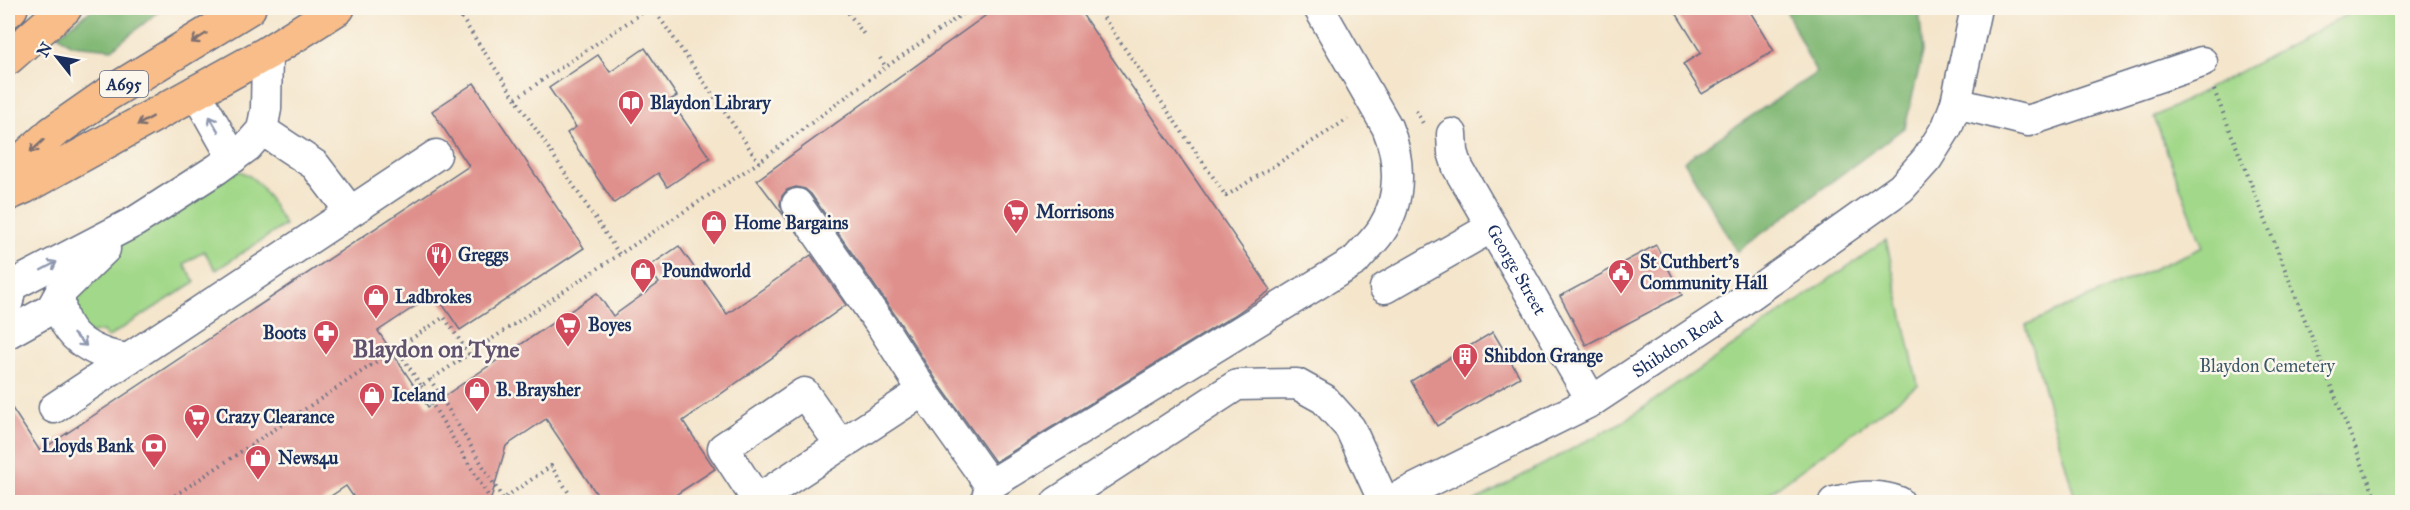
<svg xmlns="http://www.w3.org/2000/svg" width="2410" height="510" font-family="'IM FELL Great Primer',serif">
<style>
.green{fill:#a2d889;stroke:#5e8474;stroke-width:1.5}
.forest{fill:#81b875;stroke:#4e746a;stroke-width:1.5}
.building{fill:#df908c}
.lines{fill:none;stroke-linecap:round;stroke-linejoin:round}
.minor-casing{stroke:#676f84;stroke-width:33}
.major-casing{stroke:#676f84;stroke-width:36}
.path{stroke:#676f84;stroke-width:4;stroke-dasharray:1.5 4.5;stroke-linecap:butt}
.minor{stroke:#fff;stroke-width:30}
.major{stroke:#f8bd89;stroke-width:33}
.oneway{stroke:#7e6f71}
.oneway2{stroke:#8d97ae}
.labels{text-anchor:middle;stroke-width:5;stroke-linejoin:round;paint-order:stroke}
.shield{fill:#fbf7ec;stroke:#5e6b89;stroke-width:1.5}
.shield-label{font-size:16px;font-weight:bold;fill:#1b2f5e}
.poi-label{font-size:18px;font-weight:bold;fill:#1b2f5e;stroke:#fbf7ec;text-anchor:start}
.street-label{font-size:18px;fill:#1b2f5e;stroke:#fbf7ec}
.park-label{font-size:18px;fill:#3d5969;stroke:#fbf7ec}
.district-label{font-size:24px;font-weight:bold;fill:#60516e;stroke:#fbf7ec}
</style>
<rect width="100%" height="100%" fill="#fbf7ec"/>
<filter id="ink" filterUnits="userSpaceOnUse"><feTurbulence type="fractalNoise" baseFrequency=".0167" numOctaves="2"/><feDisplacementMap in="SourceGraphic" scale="12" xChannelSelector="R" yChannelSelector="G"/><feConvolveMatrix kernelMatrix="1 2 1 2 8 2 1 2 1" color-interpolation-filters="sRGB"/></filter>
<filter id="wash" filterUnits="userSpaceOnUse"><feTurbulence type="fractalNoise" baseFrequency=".008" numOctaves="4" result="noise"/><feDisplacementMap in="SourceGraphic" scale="24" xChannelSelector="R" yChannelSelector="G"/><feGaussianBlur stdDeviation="1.35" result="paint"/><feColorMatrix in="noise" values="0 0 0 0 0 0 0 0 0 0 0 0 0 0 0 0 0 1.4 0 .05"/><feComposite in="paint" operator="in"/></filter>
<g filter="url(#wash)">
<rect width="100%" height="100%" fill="#f4e5cb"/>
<path class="green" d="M2360,8H2402V502H2076L2026,325L2203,247L2154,117Z
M237,170C263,178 271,204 285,225L216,270L204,251L184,264L195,282L107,338L103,331L75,336L60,293L84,267Z
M1886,240L1918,385L1757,502H1473L1624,421Z"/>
<path class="forest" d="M94,8H163L112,49L71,45L58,35Z
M1785,8H1919L1923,52L1905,127L1737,252L1684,161L1816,73Z"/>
<g id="blocks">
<path class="building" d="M996,8H1078L1271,290L1233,316L995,462L937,381L895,315L811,194L805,189L796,187L787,190L782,196L780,205L788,221L757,180Z
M1673,8H1748L1774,51L1702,94L1683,64L1701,53Z
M645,48L677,96L670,100L710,158L667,187L658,173L614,203L567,133L576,127L549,88L598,55L610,72Z
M474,83L584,248L460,330L435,293L378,331L428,407L597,293L613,316L659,283L648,267L679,246L727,314L811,255L846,305L683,421L715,469L665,502H602L546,419L506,446L490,502H357L346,486L322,502H8V402L40,451L469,166L432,111Z
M1656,245L1682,295L1586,345L1560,296Z
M1493,332L1520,377L1437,426L1411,381Z"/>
</g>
</g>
<g filter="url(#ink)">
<use href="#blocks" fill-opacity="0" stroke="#676f84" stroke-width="1.5"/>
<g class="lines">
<g class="minor-casing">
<g id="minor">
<path d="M195,91L233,158"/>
<path d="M1956,103L2028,121L2202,62"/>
<path d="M262,130L315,165L350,211"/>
<path id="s1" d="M1452,134L1453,152L1458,168L1592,401"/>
<path d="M797,204L881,325L923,391L990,485L986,502"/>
<path d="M1385,288L1492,227"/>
<path d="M60,293C57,335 92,354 128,359"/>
<path d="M8,301L11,286L136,221L217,169L247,147L262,130L266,109L267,53"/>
<path d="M8,333L51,309L60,293L105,249"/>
<path d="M54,408L436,155"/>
<path d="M840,444L804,393L723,448L757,500L923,391"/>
<path d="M990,485L1355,261C1364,250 1376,240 1383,228C1402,198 1400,158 1387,127L1319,8"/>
<path d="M1057,502L1237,385L1297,384L1324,399L1350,428L1384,502"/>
<path id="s2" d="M1388,502L1592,401L1725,313L1901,188L1927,159L1947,127L1956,103L1976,8"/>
<path d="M1834,502C1855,497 1878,493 1899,502"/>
</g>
</g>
<g class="major-casing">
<path id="major" d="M8,11L11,8
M8,58L65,8
M8,173L52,133L105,96L249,8
M8,194L24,187L267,53L338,8"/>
</g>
<path class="path" d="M455,8L619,254
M653,8L759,162
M845,8L865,36
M1097,8L1226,196L1348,119
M880,58L886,67
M2214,90L2377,502
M516,98L649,8
M1416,111L1424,125
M397,348L421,386L469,354
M430,379L503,499L551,466L575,502
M421,386L492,502
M165,502L444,317L469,354L759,162L886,67L971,8"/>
<use href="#minor" class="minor"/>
<use href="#major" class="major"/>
</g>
<defs><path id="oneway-shaft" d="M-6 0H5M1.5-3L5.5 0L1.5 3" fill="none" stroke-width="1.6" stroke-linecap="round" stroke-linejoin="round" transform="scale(1.5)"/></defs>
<g class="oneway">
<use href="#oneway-shaft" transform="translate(199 38) rotate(148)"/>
<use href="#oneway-shaft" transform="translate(145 121) rotate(151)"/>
<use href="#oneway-shaft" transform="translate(37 146) rotate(138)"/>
</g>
<g class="oneway2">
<use href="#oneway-shaft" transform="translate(214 124) rotate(-120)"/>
<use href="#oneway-shaft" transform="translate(49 266) rotate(-28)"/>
<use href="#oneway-shaft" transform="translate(80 340) rotate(43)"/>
</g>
</g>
<defs>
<g id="library-pin" transform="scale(1.35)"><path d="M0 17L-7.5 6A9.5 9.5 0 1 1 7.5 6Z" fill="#d1495b" stroke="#fbf7ec"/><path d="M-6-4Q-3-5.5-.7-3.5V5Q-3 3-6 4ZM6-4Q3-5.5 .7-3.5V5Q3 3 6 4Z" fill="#fff"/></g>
<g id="supermarket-pin" transform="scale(1.35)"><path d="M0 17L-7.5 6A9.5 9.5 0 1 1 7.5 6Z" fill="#d1495b" stroke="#fbf7ec"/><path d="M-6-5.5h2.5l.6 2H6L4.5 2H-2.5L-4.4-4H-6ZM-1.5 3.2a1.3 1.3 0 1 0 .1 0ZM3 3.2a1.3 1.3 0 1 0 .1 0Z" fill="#fff"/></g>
<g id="shop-pin" transform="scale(1.35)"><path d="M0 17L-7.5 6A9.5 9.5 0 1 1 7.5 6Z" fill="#d1495b" stroke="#fbf7ec"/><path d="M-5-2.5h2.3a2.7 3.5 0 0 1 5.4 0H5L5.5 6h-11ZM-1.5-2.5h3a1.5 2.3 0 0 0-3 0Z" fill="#fff"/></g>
<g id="restaurant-pin" transform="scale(1.35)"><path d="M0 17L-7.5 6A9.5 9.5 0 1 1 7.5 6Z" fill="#d1495b" stroke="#fbf7ec"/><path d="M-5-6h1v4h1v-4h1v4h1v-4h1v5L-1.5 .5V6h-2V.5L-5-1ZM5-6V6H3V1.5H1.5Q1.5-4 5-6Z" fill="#fff"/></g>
<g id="civic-pin" transform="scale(1.35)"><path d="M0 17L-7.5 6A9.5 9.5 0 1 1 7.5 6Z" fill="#d1495b" stroke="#fbf7ec"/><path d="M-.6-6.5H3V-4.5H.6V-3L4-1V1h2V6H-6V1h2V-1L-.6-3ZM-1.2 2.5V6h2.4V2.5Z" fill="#fff"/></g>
<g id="pharmacy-pin" transform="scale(1.35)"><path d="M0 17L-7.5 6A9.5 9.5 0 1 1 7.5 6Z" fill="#d1495b" stroke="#fbf7ec"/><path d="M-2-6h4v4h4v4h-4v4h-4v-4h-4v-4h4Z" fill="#fff"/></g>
<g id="building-pin" transform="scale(1.35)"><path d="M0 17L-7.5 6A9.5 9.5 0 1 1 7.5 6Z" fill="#d1495b" stroke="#fbf7ec"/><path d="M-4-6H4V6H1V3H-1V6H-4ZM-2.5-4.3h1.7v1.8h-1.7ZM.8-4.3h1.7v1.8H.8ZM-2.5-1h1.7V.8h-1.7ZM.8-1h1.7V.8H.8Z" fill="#fff"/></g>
<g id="bank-pin" transform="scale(1.35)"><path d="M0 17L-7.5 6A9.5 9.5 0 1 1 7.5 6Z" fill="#d1495b" stroke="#fbf7ec"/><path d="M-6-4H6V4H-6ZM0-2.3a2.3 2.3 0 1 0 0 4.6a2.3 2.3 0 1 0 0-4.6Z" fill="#fff"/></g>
</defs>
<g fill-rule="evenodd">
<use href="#library-pin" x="631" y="103"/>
<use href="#supermarket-pin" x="1016" y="212"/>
<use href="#shop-pin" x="714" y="223"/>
<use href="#restaurant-pin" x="439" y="255"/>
<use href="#shop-pin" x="643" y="271"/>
<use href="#civic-pin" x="1621" y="272"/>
<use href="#shop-pin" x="376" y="297"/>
<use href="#supermarket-pin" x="568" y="325"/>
<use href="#pharmacy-pin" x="326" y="333"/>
<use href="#building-pin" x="1465" y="356"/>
<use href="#shop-pin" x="477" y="390"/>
<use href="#shop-pin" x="372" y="395"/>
<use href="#supermarket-pin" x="197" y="417"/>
<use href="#bank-pin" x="154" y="446"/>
<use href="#shop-pin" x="258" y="458"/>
</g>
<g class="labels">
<rect class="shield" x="100" y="71" width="48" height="26" rx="4.5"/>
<g class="shield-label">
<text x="124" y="90">A695</text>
</g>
<g class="poi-label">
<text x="650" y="109">Blaydon Library</text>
<text x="1036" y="218">Morrisons</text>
<text x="734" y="229">Home Bargains</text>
<text x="458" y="261">Greggs</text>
<text x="1640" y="268">St Cuthbert's<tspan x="1640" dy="21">Community Hall</tspan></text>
<text x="662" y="277">Poundworld</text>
<text x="395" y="303">Ladbrokes</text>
<text x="588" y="331">Boyes</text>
<text x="306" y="339" text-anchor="end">Boots</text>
<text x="1484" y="362">Shibdon Grange</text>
<text x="496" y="396">B. Braysher</text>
<text x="392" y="401">Iceland</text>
<text x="216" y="423">Crazy Clearance</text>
<text x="134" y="452" text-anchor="end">Lloyds Bank</text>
<text x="278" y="464">News4u</text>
</g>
<g class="street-label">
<text dy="6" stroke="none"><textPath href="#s1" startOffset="152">George Street</textPath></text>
<text dy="6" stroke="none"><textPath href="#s2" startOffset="330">Shibdon Road</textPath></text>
</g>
<g class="park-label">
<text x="2267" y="372">Blaydon Cemetery</text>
</g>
<g class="district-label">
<text x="436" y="357">Blaydon on Tyne</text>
</g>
</g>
<rect width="2410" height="510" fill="none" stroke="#fbf7ec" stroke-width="30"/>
<g transform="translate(57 57) rotate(301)" stroke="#fbf7ec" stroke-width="4.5" paint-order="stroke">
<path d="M0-4.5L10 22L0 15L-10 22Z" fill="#1b2f5e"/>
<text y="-9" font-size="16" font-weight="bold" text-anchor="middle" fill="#1b2f5e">N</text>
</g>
</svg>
